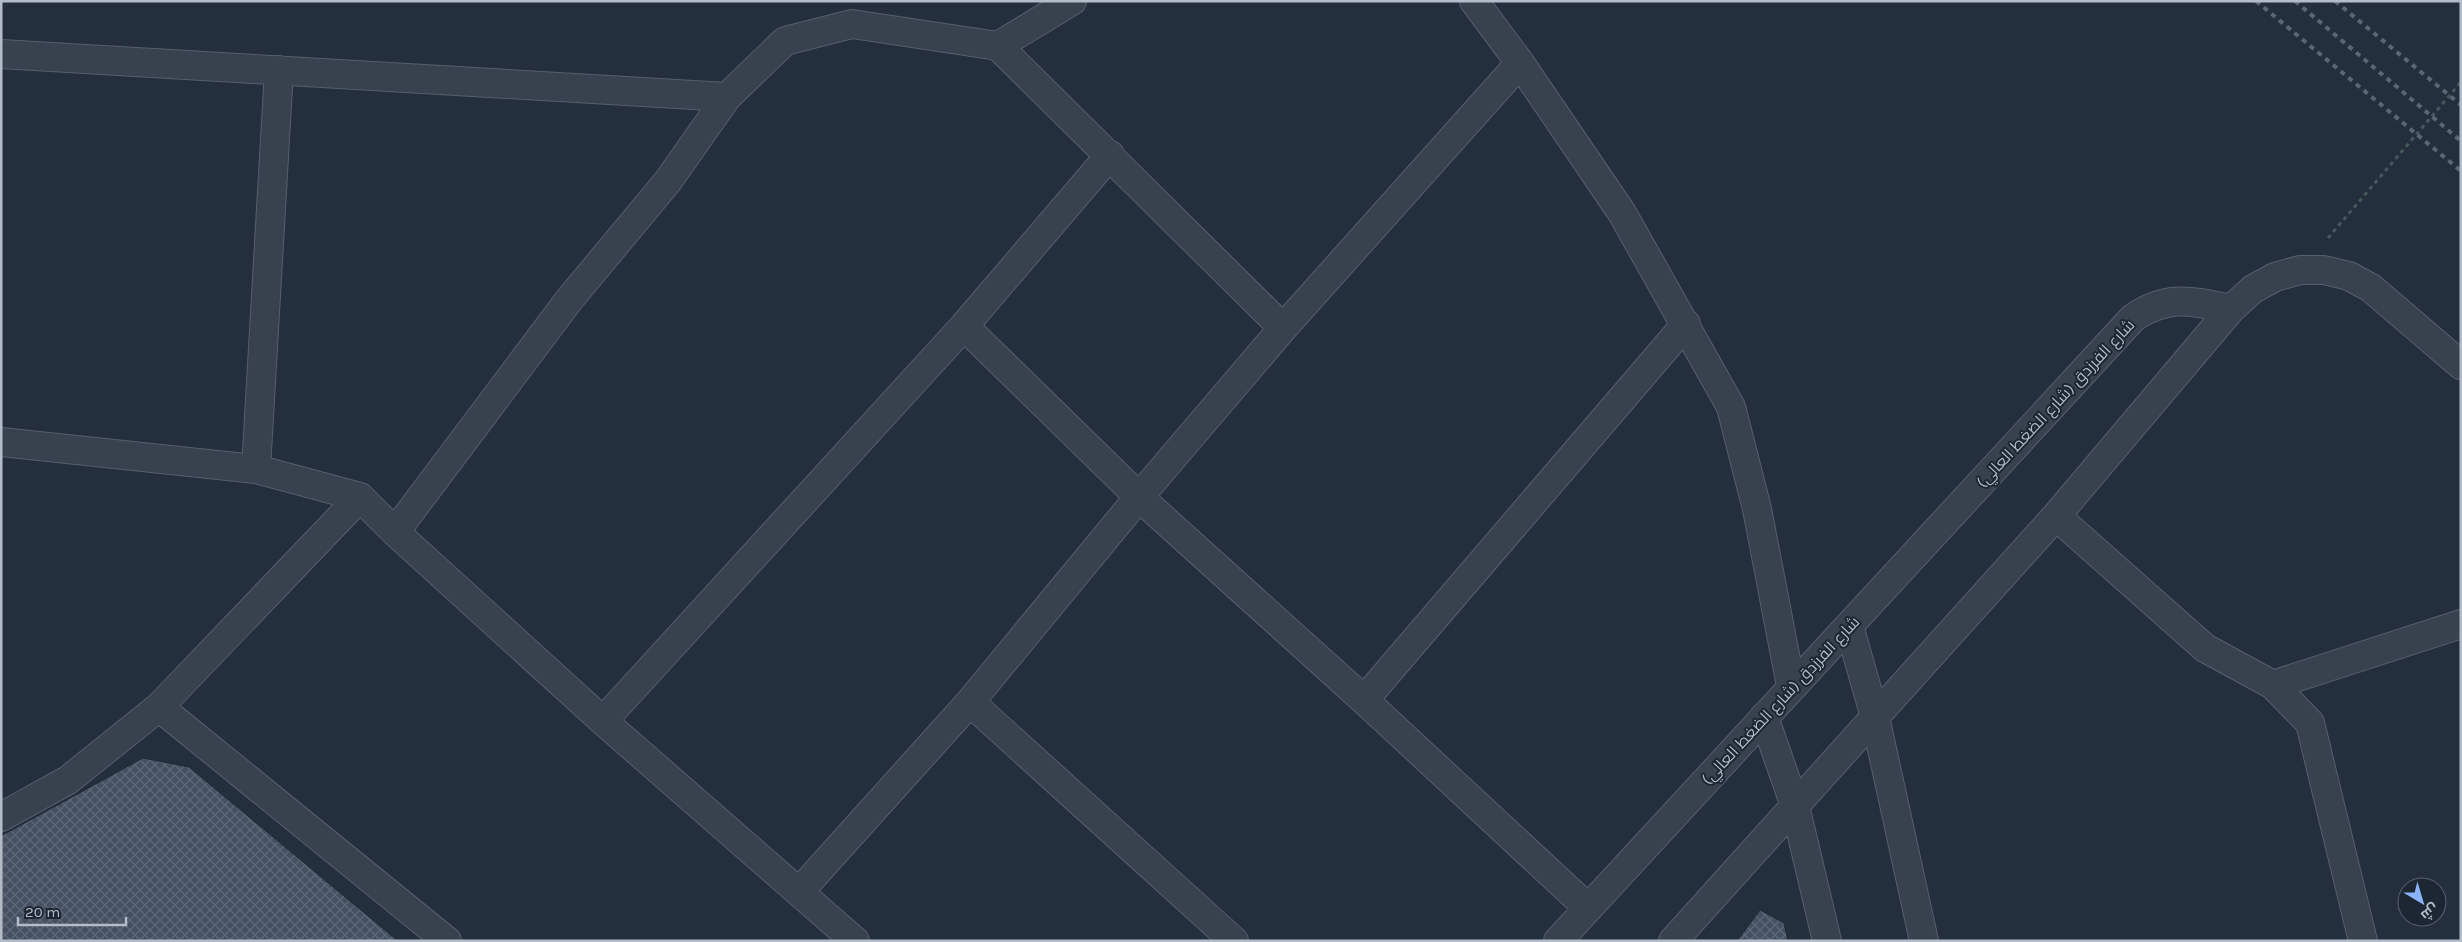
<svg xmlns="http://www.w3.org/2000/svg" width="2462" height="942" font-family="Karla,Cairo,sans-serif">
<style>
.building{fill:url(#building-cross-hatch);stroke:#1f2835}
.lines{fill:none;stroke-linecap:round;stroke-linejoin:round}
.minor-casing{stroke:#565f6c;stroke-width:30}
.path{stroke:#44595c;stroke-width:3;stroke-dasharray:4 4;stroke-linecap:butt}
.minor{stroke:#38414e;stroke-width:28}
.rail{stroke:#5a6575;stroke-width:4;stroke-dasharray:5 5;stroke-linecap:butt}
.labels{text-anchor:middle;stroke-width:4;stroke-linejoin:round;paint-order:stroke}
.street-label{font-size:16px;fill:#b4bcc9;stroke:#1d2633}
</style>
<defs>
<pattern id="building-cross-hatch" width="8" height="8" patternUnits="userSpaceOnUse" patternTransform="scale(1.25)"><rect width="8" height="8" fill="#455162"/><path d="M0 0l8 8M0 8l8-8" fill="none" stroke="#5d6877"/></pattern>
</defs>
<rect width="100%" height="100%" fill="#242f3e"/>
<path class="building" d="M143,758L189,767L398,941H1V836Z
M1760,910L1784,923L1788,941H1737Z"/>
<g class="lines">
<g class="minor-casing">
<path id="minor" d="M1474,1L1520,63L1622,213L1731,407L1757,509L1791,686
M998,46L1283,328
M1,54L727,97
M964,326L1139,497L1364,700L1588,908
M1,442L256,469L360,497L395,532L603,721L855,941
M256,469L279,70
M2056,516L2205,648L2273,685L2310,723L2363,941
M395,532L569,300L668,181L727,97L785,41L852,24L998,46L1072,1
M1849,626L1875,717L1924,941
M2273,685L2461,624
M1364,700L1686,324
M970,702L1234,941
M159,707L447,941
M1764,717L1795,806L1827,941
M603,721L964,326L1110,155
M1,817L68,780L159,707L360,497
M799,892L970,702L1139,497L1283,328L1520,63
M1558,941L2133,318C2168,294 2192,301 2231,309
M1673,941L2056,516L2231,309L2253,289L2275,277L2300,270H2324L2349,276L2371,288L2461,365"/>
</g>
<path class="path" d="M2328,238L2461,82"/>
<use href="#minor" class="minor"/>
<path class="rail" d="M2256,1L2461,171
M2295,1L2461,141
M2335,1L2461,105"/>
</g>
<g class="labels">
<g class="street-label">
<text transform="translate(2055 403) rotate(-47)" y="6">شارع الفرزدق (شارع الضغط العالي)</text>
<text transform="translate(1780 700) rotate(-47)" y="6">شارع الفرزدق (شارع الضغط العالي)</text>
</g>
</g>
<rect width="2462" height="942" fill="none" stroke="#b4bcc9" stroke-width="5"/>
<g transform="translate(2422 902) rotate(142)"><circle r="24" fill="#1d2633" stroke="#59626f"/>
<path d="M0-4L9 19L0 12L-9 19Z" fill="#8ab4f8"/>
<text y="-8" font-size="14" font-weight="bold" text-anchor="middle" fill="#b4bcc9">ش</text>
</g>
<path d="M18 917v8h108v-8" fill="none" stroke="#b4bcc9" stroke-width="2.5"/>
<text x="25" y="917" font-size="15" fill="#b4bcc9" stroke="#1d2633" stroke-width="4" paint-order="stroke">20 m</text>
</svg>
